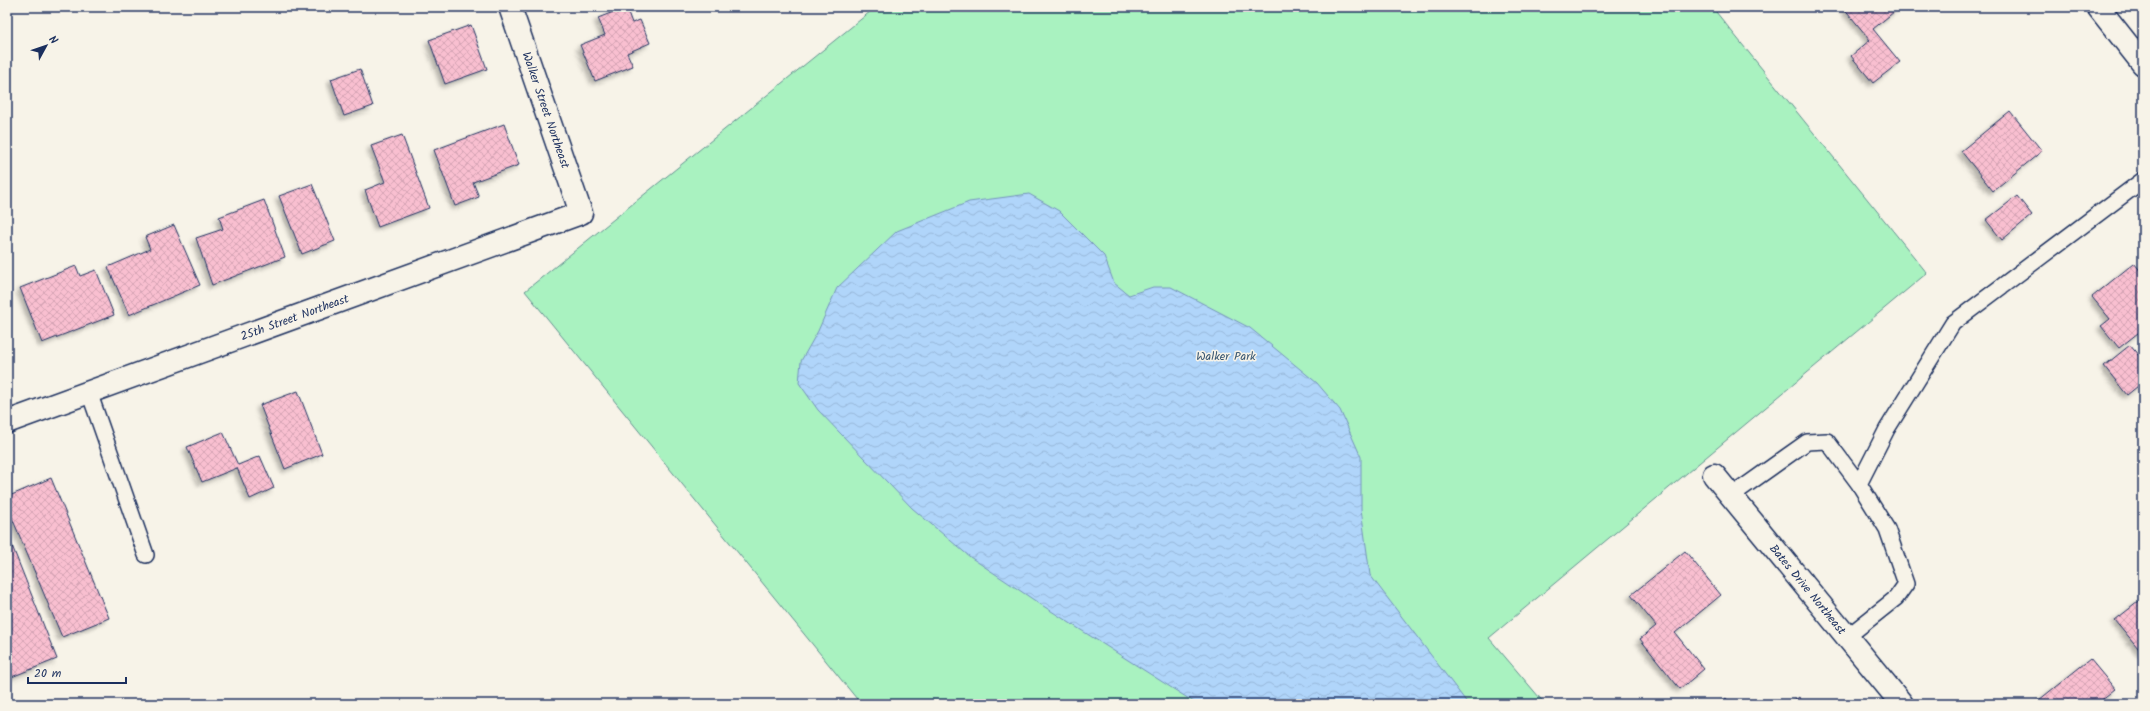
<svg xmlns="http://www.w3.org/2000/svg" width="2150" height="711" font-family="Kalam,sans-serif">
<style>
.green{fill:#a9f2c0;stroke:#62908f}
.water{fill:url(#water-waves);stroke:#7493bc}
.building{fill:url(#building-cross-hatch);stroke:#1b2f5e;filter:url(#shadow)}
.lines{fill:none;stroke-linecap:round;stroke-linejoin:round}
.service-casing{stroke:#1b2f5e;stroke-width:18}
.minor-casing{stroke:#1b2f5e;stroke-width:25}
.service{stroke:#f7f3e8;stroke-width:15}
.minor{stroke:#f7f3e8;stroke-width:22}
.labels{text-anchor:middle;stroke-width:3;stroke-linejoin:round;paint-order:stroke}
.street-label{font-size:12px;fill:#1b2f5e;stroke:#f7f3e8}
.park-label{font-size:12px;fill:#375672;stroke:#f7f3e8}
</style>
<defs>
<pattern id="water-waves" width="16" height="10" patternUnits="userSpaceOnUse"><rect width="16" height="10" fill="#b0d5fa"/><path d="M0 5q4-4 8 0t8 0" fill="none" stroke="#97b7d9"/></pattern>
<pattern id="building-cross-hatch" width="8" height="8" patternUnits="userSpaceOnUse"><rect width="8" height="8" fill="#f9bfd0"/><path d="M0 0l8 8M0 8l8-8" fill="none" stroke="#d5a4b5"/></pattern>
<filter id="shadow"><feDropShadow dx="-3.5" dy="3.5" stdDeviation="2" flood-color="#0004"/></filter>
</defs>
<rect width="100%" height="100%" fill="#f7f3e8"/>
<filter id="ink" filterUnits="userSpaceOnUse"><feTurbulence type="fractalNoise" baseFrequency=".025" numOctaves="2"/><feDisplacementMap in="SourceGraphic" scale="8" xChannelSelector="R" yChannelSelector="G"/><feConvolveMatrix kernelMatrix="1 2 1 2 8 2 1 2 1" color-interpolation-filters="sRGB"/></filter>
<g filter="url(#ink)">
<path class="green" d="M876,7H1712L1927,273L1489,638L1545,704H861L525,291Z"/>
<path class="water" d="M1029,194L1059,211L1104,256L1114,283L1129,295L1153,287H1171L1250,328L1317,383L1340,410L1361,457V509L1370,575L1468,704H1197L1037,602L970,557L912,508L818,410L799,383L801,361L818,331L837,288L897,231L969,202Z"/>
<path class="building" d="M626,7L632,23L640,20L650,43L627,53L633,66L595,81L580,45L605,35L598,18Z
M1843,7H1900L1873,29L1900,62L1873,83L1851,56L1870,40Z
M471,25L487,69L445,84L429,40Z
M360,69L373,106L344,116L331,79Z
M2010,111L2042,151L1993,191L1961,151Z
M504,124L519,165L473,182L479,197L455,206L434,150Z
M402,135L429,208L378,227L365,190L385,182L371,146Z
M312,184L335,241L302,254L279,196Z
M2017,196L2032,215L2002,240L1986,220Z
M264,200L285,257L212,285L196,238L223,229L219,217Z
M174,225L200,285L129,315L108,267L150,249L145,237Z
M2134,263L2143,274V329L2119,348L2101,326L2110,319L2092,297Z
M76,266L80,276L96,270L114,315L42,343L20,288Z
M2130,345L2143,361V382L2127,395L2104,366Z
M298,391L322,454L285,469L260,405Z
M223,432L238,465L260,456L274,488L250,499L237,468L202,482L187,447Z
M51,478L109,618L62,637L7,506V497Z
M7,533L57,659L9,678L7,673Z
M1685,551L1721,595L1675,633L1704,669L1680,689L1640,639L1656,626L1631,595Z
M2143,598V654L2115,620Z
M2090,659L2115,689L2096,704H2034Z
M1799,697L1804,704H1790Z
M1726,698L1731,704H1719Z"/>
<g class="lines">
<g class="service-casing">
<path id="service" d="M89,392L146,555
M1731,496L1807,442L1827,441L1859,484
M1847,637L1896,598L1906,584L1887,529L1859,484L1887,429L1953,323L2143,180"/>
</g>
<g class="minor-casing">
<g id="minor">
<path d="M2098,7L2143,64"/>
<path id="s1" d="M7,422L581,213L510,7"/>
<path id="s2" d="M1714,475L1902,704"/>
</g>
</g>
<use href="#service" class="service"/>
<use href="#minor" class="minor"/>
</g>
</g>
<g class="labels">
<g class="street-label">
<text transform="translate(546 110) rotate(71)" y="4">Walker Street Northeast</text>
<text dy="4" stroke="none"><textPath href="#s1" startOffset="306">25th Street Northeast</textPath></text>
<text dy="4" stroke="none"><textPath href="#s2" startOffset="148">Bates Drive Northeast</textPath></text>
</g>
<g class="park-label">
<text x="1226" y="360">Walker Park</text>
</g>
</g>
<rect width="2150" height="711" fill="none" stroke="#f7f3e8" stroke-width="24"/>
<rect x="12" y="12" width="2126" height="687" fill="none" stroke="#1b2f5e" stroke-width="1.5" filter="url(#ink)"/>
<g transform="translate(46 46) rotate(50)" stroke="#f7f3e8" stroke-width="3" paint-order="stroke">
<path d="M0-3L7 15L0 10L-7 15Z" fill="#1b2f5e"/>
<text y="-6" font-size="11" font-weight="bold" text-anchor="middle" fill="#1b2f5e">N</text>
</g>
<path d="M28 677v6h98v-6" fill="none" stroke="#1b2f5e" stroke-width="2"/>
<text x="34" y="677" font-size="12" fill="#1b2f5e" stroke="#f7f3e8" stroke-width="3" paint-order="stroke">20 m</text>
</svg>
